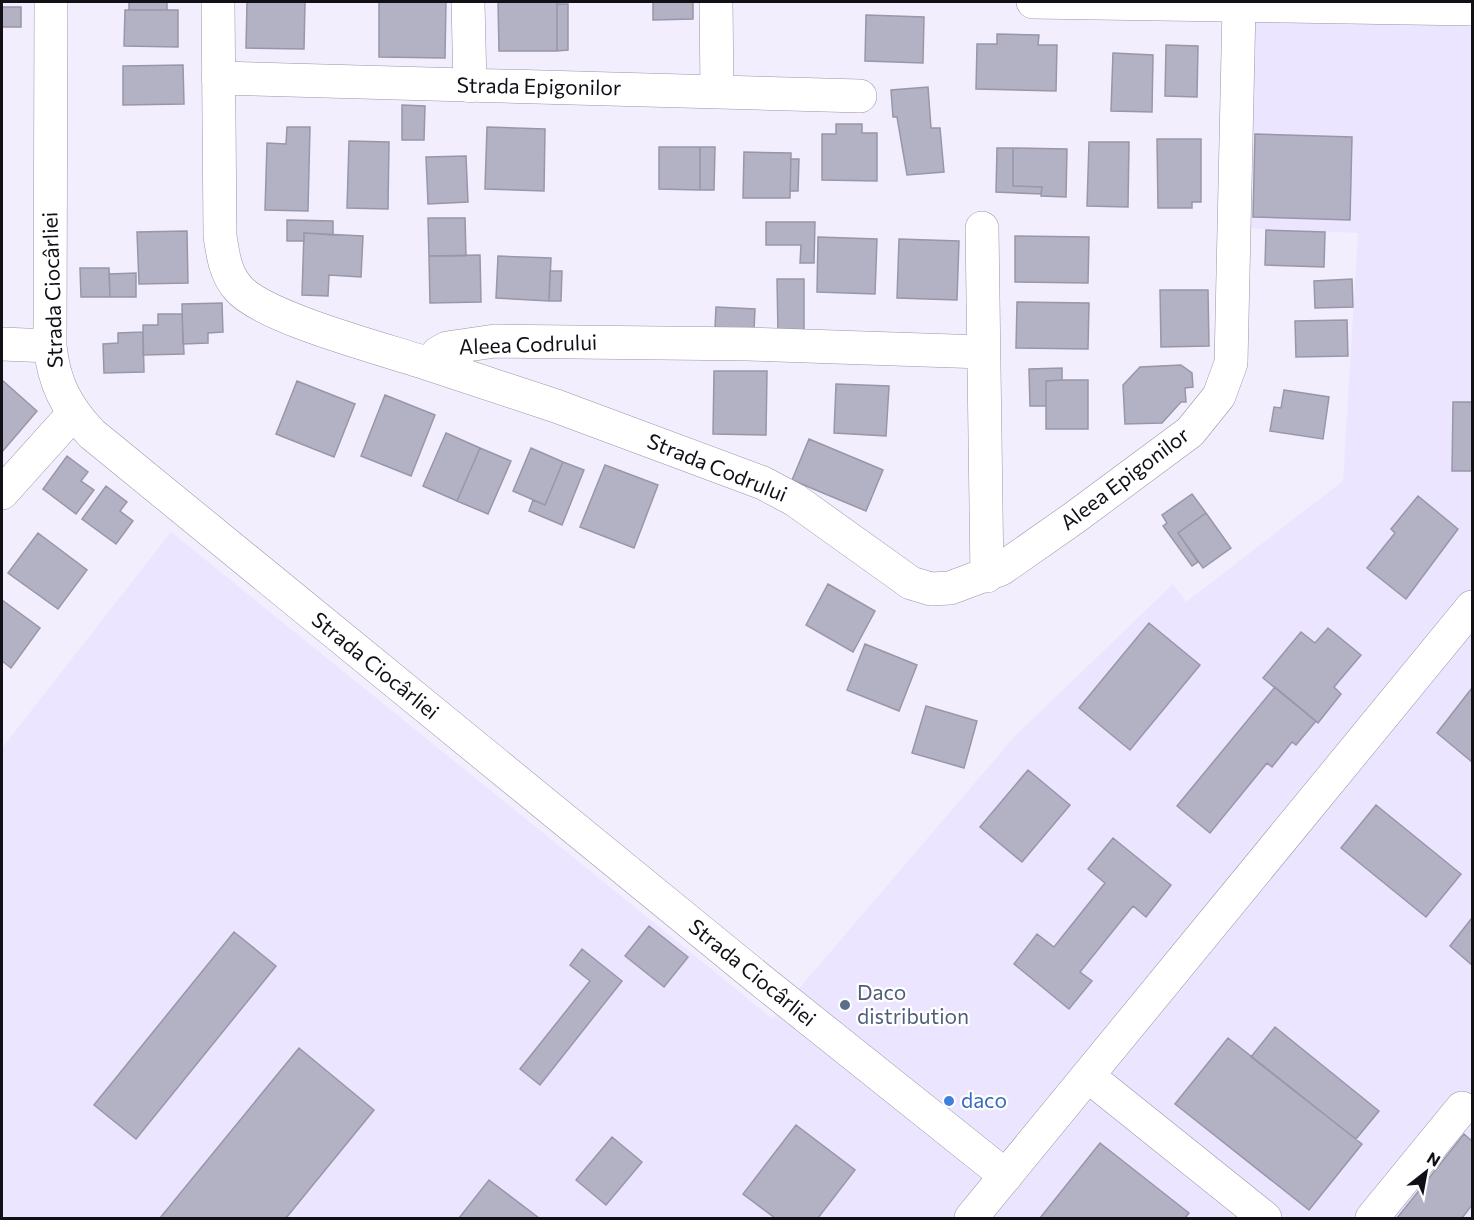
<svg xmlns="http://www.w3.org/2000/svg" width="1474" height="1220" font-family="Commissioner,sans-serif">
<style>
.built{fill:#ece5ff}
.building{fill:#b3b2c4;stroke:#9896a8;stroke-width:1.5}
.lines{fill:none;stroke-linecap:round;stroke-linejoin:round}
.minor-casing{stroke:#9995a6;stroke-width:34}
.minor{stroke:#fff;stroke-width:33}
.service-dot{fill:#5c6f8a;stroke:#fff;stroke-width:2}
.shop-dot{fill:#3f7fe0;stroke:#fff;stroke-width:2}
.labels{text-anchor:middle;stroke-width:4.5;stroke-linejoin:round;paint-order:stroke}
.street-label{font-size:21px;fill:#121017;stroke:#fff}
.service-label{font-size:21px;fill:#4e5e75;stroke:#fff;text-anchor:start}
.shop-label{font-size:21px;fill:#366cbe;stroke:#fff;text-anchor:start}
</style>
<rect width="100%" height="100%" fill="#f2eefe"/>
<path class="built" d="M1244,2H1472V1218H2V748L171,532L773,1019L1014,737L1173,584L1186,602L1343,481L1358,233L1239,228Z"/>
<path class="building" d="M129,2H167V10H129Z
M247,2H305L304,49L246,48Z
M379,2H446L445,58L379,57Z
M498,2H557V51H499Z
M653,2H693V19L653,20Z
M557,4H568V50L557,51Z
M2,7H21V27H2Z
M125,10H178V47L124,46Z
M866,15L924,17L923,63L865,61Z
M997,34L1039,35L1038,45H1057L1056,91L976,89L977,44H997Z
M1166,45L1198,46L1197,97L1165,96Z
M1113,53L1153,55L1152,112L1111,111Z
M183,65L184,104L123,105V66Z
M928,87L931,128H940L944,172L907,175L897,117H893L891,90Z
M402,105L425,106L424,140H402Z
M836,124H862V133H877V181L822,180V134H836Z
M287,127H310L308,211L265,210L267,143L286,144Z
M487,127L545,129L544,191L485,189Z
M1255,134L1352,137L1350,220L1253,217Z
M1157,139H1201V202H1192V208H1158Z
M349,141L389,142L388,209L347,208Z
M1089,142H1129L1128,207L1087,206Z
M659,147H700V190L659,189Z
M700,147H715L714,190H700Z
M997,148H1013V186L1042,187L1041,194L996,192Z
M1013,148L1067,149L1066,197L1041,196L1042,187L1013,186Z
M744,152L791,153L790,198H743Z
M466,156L468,202L428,204L426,157Z
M791,159H799L798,191H790Z
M428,218H465L466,256H429Z
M287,220L333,221V235L304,233V241H287Z
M766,222H815L814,263H800L801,245H766Z
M1266,230L1325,232L1324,267L1265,265Z
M187,231L188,283L139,284L137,232Z
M304,233L363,236L361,277L329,275L328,296L302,295Z
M1015,236L1089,237L1088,283L1015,282Z
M818,237L877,239L875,294L817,292Z
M899,239L959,241L957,300L897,298Z
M480,255L481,302L430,303L429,256Z
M498,256L551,258L549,301L496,298Z
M80,268H109L110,297H81Z
M550,271H562L561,301H549Z
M136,273V297H110L109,274Z
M777,279H804V334H778Z
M1352,279L1353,307L1315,308L1314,281Z
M1160,290H1208L1209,346L1161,347Z
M1017,302L1089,303L1088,349L1016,348Z
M222,303L223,332L208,333V343L183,344L182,304Z
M716,307L755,309L754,330L715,328Z
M158,314H182L184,354L143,355V325H158Z
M1347,320L1348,356L1296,357L1295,321Z
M143,332L144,372L104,373L103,344L118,343V333Z
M1181,365L1192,373L1193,387L1185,388L1186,402H1181L1162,423L1125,424L1123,385L1140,367Z
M1062,368V380L1046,381V406H1030L1029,369Z
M714,371H767L766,435L713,434Z
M2,380L37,411L2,452Z
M1062,380H1088V429H1046V381Z
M297,381L355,404L334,457L276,434Z
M836,384L889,386L886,436L834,433Z
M1284,390L1329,397L1323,439L1270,431L1274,407L1281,408Z
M385,395L435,415L411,476L361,456Z
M1453,402H1472V471H1452Z
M446,433L480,448L457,501L423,486Z
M809,439L883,470L866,511L792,480Z
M480,448L511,461L488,514L457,501Z
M531,448L563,462L545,505L513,491Z
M67,456L88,472L81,481L94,490L76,514L43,489Z
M563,462L584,470L562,525L529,511L533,500L545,505Z
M605,465L658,485L634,548L580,527Z
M106,486L127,502L120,511L133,521L116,544L82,519Z
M1192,494L1206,513L1178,533L1198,562L1192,566L1163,526L1167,523L1162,515Z
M1418,496L1458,529L1406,599L1367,568L1395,533L1391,529Z
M1206,513L1231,548L1203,568L1178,533Z
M38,533L87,570L58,609L8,573Z
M828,584L875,611L853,652L806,625Z
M2,600L40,628L11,668L2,661Z
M1149,623L1200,665L1130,750L1079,708Z
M1328,628L1361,655L1334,687L1341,694L1318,723L1263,678L1301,632L1315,643Z
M865,644L917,665L899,711L847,690Z
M1275,687L1316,721L1296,745L1292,742L1272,767L1267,763L1210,833L1177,806Z
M1472,688V762L1437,733Z
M926,706L977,721L964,768L912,753Z
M1028,770L1070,805L1022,862L980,827Z
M1376,805L1461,874L1426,917L1341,848Z
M1113,838L1171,885L1146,917L1133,906L1080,972L1092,981L1069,1009L1014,964L1037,934L1054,947L1105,883L1088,869Z
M1472,918V965L1450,946Z
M649,926L688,957L664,987L625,956Z
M234,932L276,966L136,1139L94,1105Z
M582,949L622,981L540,1085L520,1069L590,981L570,965Z
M1275,1027L1379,1111L1356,1139L1251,1057Z
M1228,1038L1362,1144L1309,1210L1175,1104Z
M299,1048L374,1110L286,1218H160Z
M796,1125L855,1170L818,1218H775L743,1194Z
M1464,1134L1472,1141V1205L1462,1218H1397Z
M612,1137L642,1162L606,1205L576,1180Z
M1100,1143L1189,1213L1185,1218H1040Z
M489,1180L539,1218H459Z"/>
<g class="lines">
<g class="minor-casing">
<path id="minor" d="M51,2L50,346C54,383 66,407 92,434L758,978L1006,1176
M218,2L220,236C223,255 225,273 238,288C263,318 387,350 429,364L438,353L447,348L495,341L748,344L983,352
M468,2L470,86
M716,2L717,91
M1033,2L1472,9
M218,78L860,96
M982,228L987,576
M2,344L50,346
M429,364L556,406L763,483L795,500L911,583L931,589L950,588L1001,569L1074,518L1190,432L1219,396L1231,363L1239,7
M2,493L73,414
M1088,1076L1265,1218
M971,1218L1472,607
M1372,1218L1462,1108"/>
</g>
<use href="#minor" class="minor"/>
</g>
<circle class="service-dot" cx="845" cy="1005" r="6"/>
<circle class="shop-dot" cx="949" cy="1101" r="6"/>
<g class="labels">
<g class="street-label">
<text transform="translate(539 87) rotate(1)" y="7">Strada Epigonilor</text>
<text transform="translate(53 290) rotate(-92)" y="7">Strada Ciocârliei</text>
<text transform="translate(528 345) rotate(-2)" y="7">Aleea Codrului</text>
<text transform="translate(717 468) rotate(22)" y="7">Strada Codrului</text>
<text transform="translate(1125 479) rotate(-37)" y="7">Aleea Epigonilor</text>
<text transform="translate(375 666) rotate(39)" y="7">Strada Ciocârliei</text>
<text transform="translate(752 973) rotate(39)" y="7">Strada Ciocârliei</text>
</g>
<g class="service-label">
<text x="857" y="1000">Daco<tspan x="857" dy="24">distribution</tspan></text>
</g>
<g class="shop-label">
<text x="961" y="1108">daco</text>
</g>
</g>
<rect width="1474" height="1220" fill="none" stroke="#121017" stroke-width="6"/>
<g transform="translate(1426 1172) rotate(31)" stroke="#ffffff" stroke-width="4.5" paint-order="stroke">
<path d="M0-4.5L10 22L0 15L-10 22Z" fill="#121017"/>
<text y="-9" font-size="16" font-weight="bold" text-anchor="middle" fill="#121017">N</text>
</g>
</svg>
